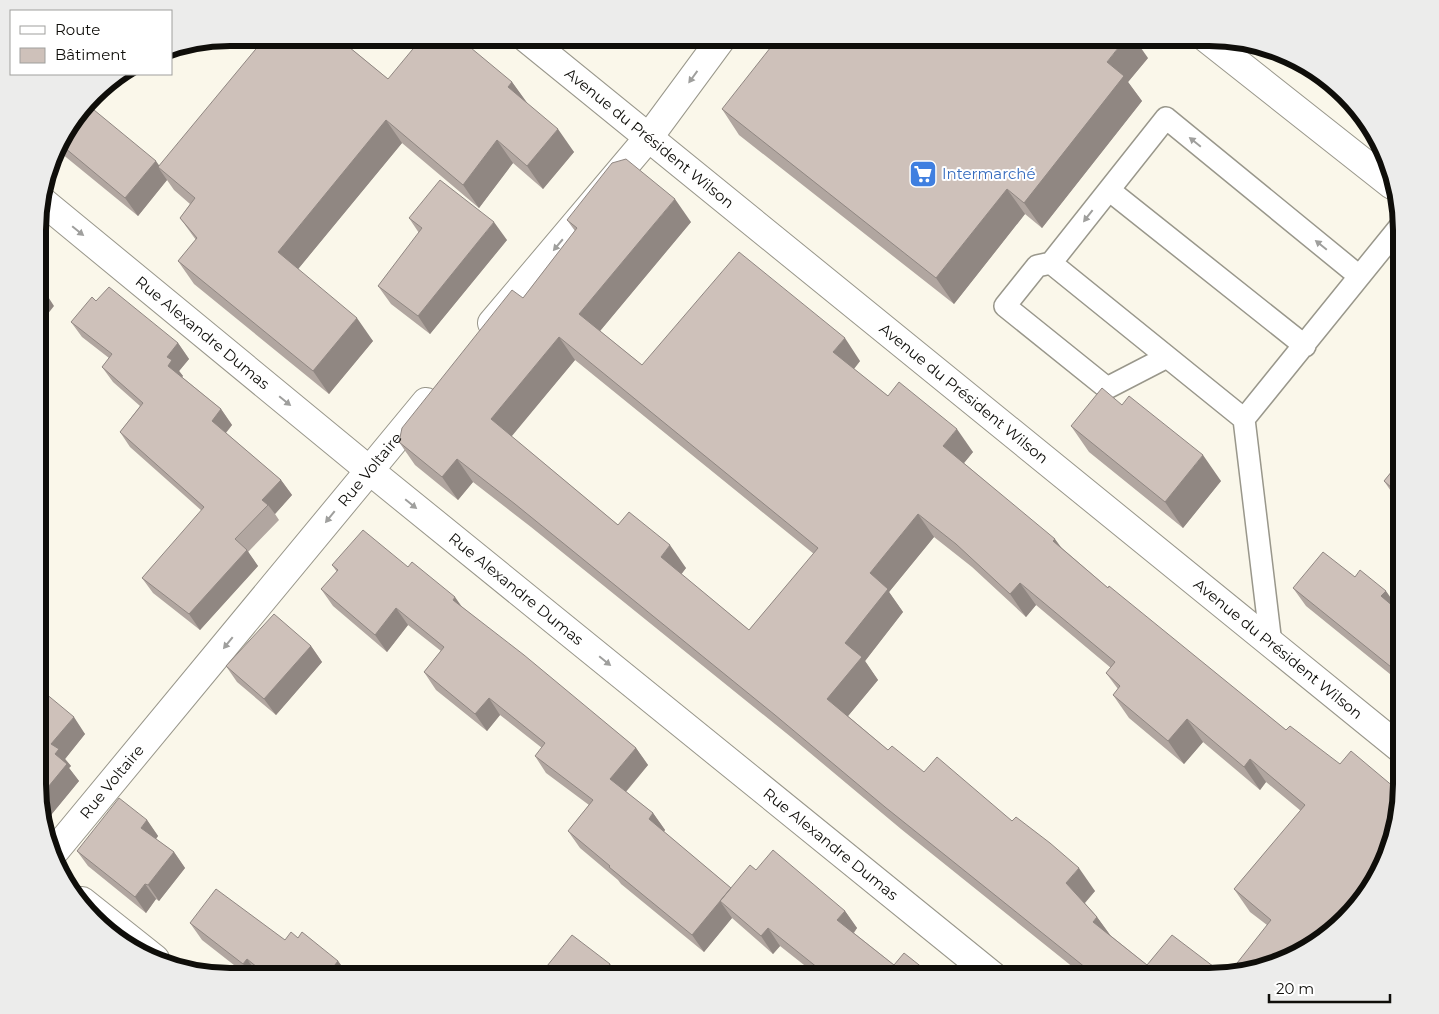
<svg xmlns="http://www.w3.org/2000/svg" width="1439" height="1014" font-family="Montserrat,sans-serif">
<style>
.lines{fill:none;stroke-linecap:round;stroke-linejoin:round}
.service-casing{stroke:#99978b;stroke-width:24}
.minor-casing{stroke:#99978b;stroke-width:30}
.service{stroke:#fff;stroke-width:21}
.minor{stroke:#fff;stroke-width:28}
.wall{fill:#b1a6a0;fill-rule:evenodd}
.shaded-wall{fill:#908782}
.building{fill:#cec1ba;stroke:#908782;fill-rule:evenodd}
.oneway{fill:#9f9f9d}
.labels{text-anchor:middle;stroke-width:4;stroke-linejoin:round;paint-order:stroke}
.street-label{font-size:15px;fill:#0f0e0a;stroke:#fff}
.shop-label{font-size:15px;fill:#366cbe;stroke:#fff;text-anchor:start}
.rim{fill:none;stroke:#0f0e0a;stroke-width:6}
</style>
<rect width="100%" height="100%" fill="#faf7ea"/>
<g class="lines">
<g class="service-casing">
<path id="service" d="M1109,190L1305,346
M1051,263L1244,419L1401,225
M1167,357L1107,388L1005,306L1037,266L1051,263L1166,118L1359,276
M1244,419L1271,644"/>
</g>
<g class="minor-casing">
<g id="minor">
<path id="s1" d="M526,38L1401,749"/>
<path d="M1206,38L1392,185"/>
<path id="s2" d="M41,200L369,470L993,976"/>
<path d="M492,323L649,137L722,38"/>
<path id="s3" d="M54,852L426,402"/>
<path d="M82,901L155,959"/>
</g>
</g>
<use href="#service" class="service"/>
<use href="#minor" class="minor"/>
</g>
<path class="wall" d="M354,38L348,46L388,79L512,82L527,103L574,152L543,189L513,163L479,208L402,143L298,269L373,341L329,394L194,284L178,261L196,240L180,218L190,204L174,190L167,180L138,216L56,149L58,145L88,105L159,166Z
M1148,58L1128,82L1142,101L1042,228L1025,214L954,304L739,135L722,109Z
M409,218L507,240L430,334L391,304L378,286L419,233Z
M567,220L691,222L600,331L642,365L860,361L854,369L888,396L973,452L964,463L1108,588L1286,730L1340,764L1401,793L1267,925L1250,912L1234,889L1301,811L1266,782L1260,790L1203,742L1184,764L1129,718L1113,695L1118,689L1106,673L1111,668L1036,605L1026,617L972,567L934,537L889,592L903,612L865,661L878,680L848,716L888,750L924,772L1095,891L1085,903L1097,917L1110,935L1147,965L1209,976H1084L901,829L791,737L531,527L473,482L458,500L415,465L399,442L523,298L575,231ZM575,360L814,554L749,630L681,574L686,568L618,525L511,436Z
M96,301L178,343L189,359L179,371L183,376L182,377L221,409L232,425L226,433L281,480L292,495L275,514L279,520L248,552L258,566L200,630L153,593L142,578L202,511L130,447L120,432L140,406L113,382L102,367L109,358L82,337L71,322Z
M1071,426L1221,481L1183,528L1089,452Z
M1401,460V502L1395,497L1384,481Z
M332,565L408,567L461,606L636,748L648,765L626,792L653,813L665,830L664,832L731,888L756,870L845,911L857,928L854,933L894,965L933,976H818L780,946L773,954L732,918L704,952L621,884L618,880L580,848L568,831L589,805L546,773L535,756L542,748L500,715L487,731L436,690L424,672L441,651L408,625L387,652L333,606L321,589L337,572Z
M1355,577L1398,608L1397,609L1401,613V683L1306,606L1293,588Z
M311,646L322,662L276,715L237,682L226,666Z
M39,688L85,734L65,759L71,766L69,768L79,781L51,815L39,805Z
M147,820L158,836L156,839L174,852L185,868L159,901L156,899L146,913L88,866L77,851Z
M190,923L285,940L298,938L338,961L349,976H248L202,940Z
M547,966L619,976H555Z"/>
<path class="shaded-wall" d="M333,38H354L343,51Z
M1126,38H1134L1148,58L1128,82L1142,101L1042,228L1024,203L1107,62Z
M512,82L528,104L508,87Z
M386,120L402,143L294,274L278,252Z
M558,129L574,152L543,189L527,166Z
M497,140L513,163L479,208L463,185Z
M156,161L163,171L158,167L167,180L138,216L125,198Z
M1007,189L1025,214L954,304L936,278Z
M675,199L691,222L595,337L579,314Z
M494,222L507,240L430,334L418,316Z
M43,289L54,306L39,325V294Z
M357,318L373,341L329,394L313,371Z
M559,337L575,360L507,442L491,419Z
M845,338L860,361L849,375L833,352Z
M178,343L189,359L179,371L183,376L178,381L168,366L167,357Z
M221,409L232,425L223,436L212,421Z
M957,429L973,452L959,469L943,446Z
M1203,455L1221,481L1183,528L1165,502Z
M457,459L473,482L458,500L442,477Z
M281,480L292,495L275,514L268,505L262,500Z
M918,514L934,537L889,592L903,612L865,661L878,680L843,722L827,699L845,643L870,573Z
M1055,539L1071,561L1053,541Z
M670,545L686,568L677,580L661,557Z
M247,550L258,566L200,630L189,614Z
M1020,583L1036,605L1026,617L1010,594Z
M1386,591L1398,608L1393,614L1381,596Z
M455,597L467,614L453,600Z
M396,608L408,625L387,652L375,635Z
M311,646L322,662L276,715L264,699Z
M489,698L500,715L487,731L475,714Z
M74,717L85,734L65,759L71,766L69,768L79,781L51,815L39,798L55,754L51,744Z
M1187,719L1203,742L1184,764L1168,741Z
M636,748L648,765L622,796L610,779Z
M1250,759L1266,782L1260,790L1244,767Z
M653,813L665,830L660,836L649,819Z
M147,820L158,836L152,844L141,828Z
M174,852L185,868L159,901L148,885Z
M1079,868L1095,891L1082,906L1066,883Z
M145,884L156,899L146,913L135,897Z
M720,901L732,918L704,952L692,935Z
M845,911L857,928L850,937L837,920Z
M1097,917L1113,939L1093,922Z
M768,928L780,946L773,954L761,936Z
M247,959L259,976H252L243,964Z
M338,961L349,976H335L331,970Z
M610,964L619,976H601Z"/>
<path class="building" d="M265,38H338L388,79L422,38H459L512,82L508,87L558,129L527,166L497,140L463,185L386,120L278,252L357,318L313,371L178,261L197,238L180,218L195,198L158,167Z
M778,38H1126L1107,62L1124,76L1024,203L1007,189L936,278L722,109Z
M88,105L156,161L125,198L59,143Z
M626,159L675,199L579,314L642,365L739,252L845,338L833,352L888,396L899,382L957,429L943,446L1055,539L1053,541L1108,588L1109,586L1286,730L1290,726L1340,764L1351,751L1401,793L1391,846L1362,901L1294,956L1230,972L1271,920L1234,889L1305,805L1250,759L1244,767L1187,719L1168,741L1113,695L1120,686L1106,673L1115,662L1020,583L1010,594L956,544L918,514L870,573L888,589L845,643L862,657L827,699L888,750L892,746L924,772L937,757L1012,821L1016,817L1050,843L1079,868L1066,883L1097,917L1093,922L1147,965L1172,935L1222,973L1209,976H1096L885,807L775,715L515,504L457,459L442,477L399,442L402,428L512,290L523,298L577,228L567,220L612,163ZM559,337L818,548L749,630L661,557L670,545L629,512L618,525L491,419Z
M440,180L494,222L418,316L378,286L422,228L409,218Z
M39,286L43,289L39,294Z
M109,287L178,343L167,357L172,360L168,366L221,409L212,421L281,480L262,500L268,505L235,539L247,550L189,614L142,578L204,507L120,432L143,403L102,367L112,354L71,322L92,297L96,301Z
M1102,388L1122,405L1129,396L1203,455L1165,502L1071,426Z
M1401,460V496L1384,481Z
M363,530L408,567L412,562L455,597L453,600L524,655L636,748L610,779L653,813L649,819L731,888L692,935L609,867L610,866L568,831L593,800L535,756L545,743L489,698L475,714L424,672L444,647L396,608L375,635L321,589L338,570L332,565Z
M1323,552L1355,577L1360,570L1386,591L1381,596L1401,613V675L1293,588Z
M274,614L311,646L264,699L226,666Z
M39,688L74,717L51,744L59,749L55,754L67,764L39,798Z
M119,798L147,820L141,828L174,852L148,885L145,884L135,897L77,851Z
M773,850L845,911L837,920L894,965L904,953L933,976H828L768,928L761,936L720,901L750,865L756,870Z
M216,889L285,940L291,932L298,938L302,932L338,961L331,970L339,976H268L247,959L243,964L190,923Z
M572,935L610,964L601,976H561L547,966Z
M951,972L957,976H948Z"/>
<defs><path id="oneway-solid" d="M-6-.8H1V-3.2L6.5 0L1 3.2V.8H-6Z" transform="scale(1.25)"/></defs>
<g class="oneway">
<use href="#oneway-solid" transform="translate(693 77) rotate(126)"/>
<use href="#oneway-solid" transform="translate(1195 142) rotate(-141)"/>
<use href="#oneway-solid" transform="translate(1088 216) rotate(128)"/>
<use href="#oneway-solid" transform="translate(78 231) rotate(39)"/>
<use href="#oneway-solid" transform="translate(558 245) rotate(130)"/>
<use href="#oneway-solid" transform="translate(1321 245) rotate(-141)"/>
<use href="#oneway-solid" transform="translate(285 401) rotate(39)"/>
<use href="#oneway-solid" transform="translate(411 504) rotate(39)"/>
<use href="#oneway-solid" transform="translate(330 517) rotate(129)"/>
<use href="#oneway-solid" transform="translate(228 643) rotate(129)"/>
<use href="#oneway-solid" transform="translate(605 661) rotate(39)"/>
</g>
<defs>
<g id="supermarket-square" transform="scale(1.4375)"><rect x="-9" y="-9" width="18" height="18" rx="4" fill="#3f7fe0" stroke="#fff"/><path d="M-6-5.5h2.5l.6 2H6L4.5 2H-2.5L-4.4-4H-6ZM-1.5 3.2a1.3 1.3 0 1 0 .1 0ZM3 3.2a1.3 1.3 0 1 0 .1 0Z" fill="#fff"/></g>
</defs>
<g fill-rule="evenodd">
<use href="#supermarket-square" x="923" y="174"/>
</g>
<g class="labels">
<g class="street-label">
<text dy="5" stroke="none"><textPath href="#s1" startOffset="159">Avenue du Président Wilson</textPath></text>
<text dy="5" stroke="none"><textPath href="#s2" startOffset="209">Rue Alexandre Dumas</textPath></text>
<text dy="5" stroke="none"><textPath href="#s1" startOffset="564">Avenue du Président Wilson</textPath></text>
<text dy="5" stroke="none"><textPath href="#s3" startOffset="496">Rue Voltaire</textPath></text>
<text dy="5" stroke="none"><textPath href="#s2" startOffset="614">Rue Alexandre Dumas</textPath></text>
<text dy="5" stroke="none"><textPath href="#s1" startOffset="969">Avenue du Président Wilson</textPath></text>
<text dy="5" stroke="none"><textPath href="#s3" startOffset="91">Rue Voltaire</textPath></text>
<text dy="5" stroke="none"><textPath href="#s2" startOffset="1019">Rue Alexandre Dumas</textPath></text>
</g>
<g class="shop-label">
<text x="942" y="179">Intermarché</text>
</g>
</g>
<path d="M0 0H1439V1014H0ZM230 46H1209A184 184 0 0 1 1393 230V784A184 184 0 0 1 1209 968H230A184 184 0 0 1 46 784V230A184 184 0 0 1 230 46Z" fill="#ececeb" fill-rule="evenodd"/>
<path class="rim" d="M230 46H1209A184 184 0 0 1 1393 230V784A184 184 0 0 1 1209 968H230A184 184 0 0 1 46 784V230A184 184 0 0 1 230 46Z"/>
<rect x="10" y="10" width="162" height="65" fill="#ffffff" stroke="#9f9f9d"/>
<rect x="20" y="26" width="25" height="8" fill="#ffffff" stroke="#9f9f9d"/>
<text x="55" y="35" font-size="15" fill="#0f0e0a">Route</text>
<rect x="20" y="48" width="25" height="15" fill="#cec1ba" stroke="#9f9f9d"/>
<text x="55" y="60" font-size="15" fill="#0f0e0a">Bâtiment</text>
<path d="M1269 994v8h121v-8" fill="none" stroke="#0f0e0a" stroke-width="2.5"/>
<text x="1276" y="994" font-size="15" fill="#0f0e0a" stroke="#ffffff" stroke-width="4" paint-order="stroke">20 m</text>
</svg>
